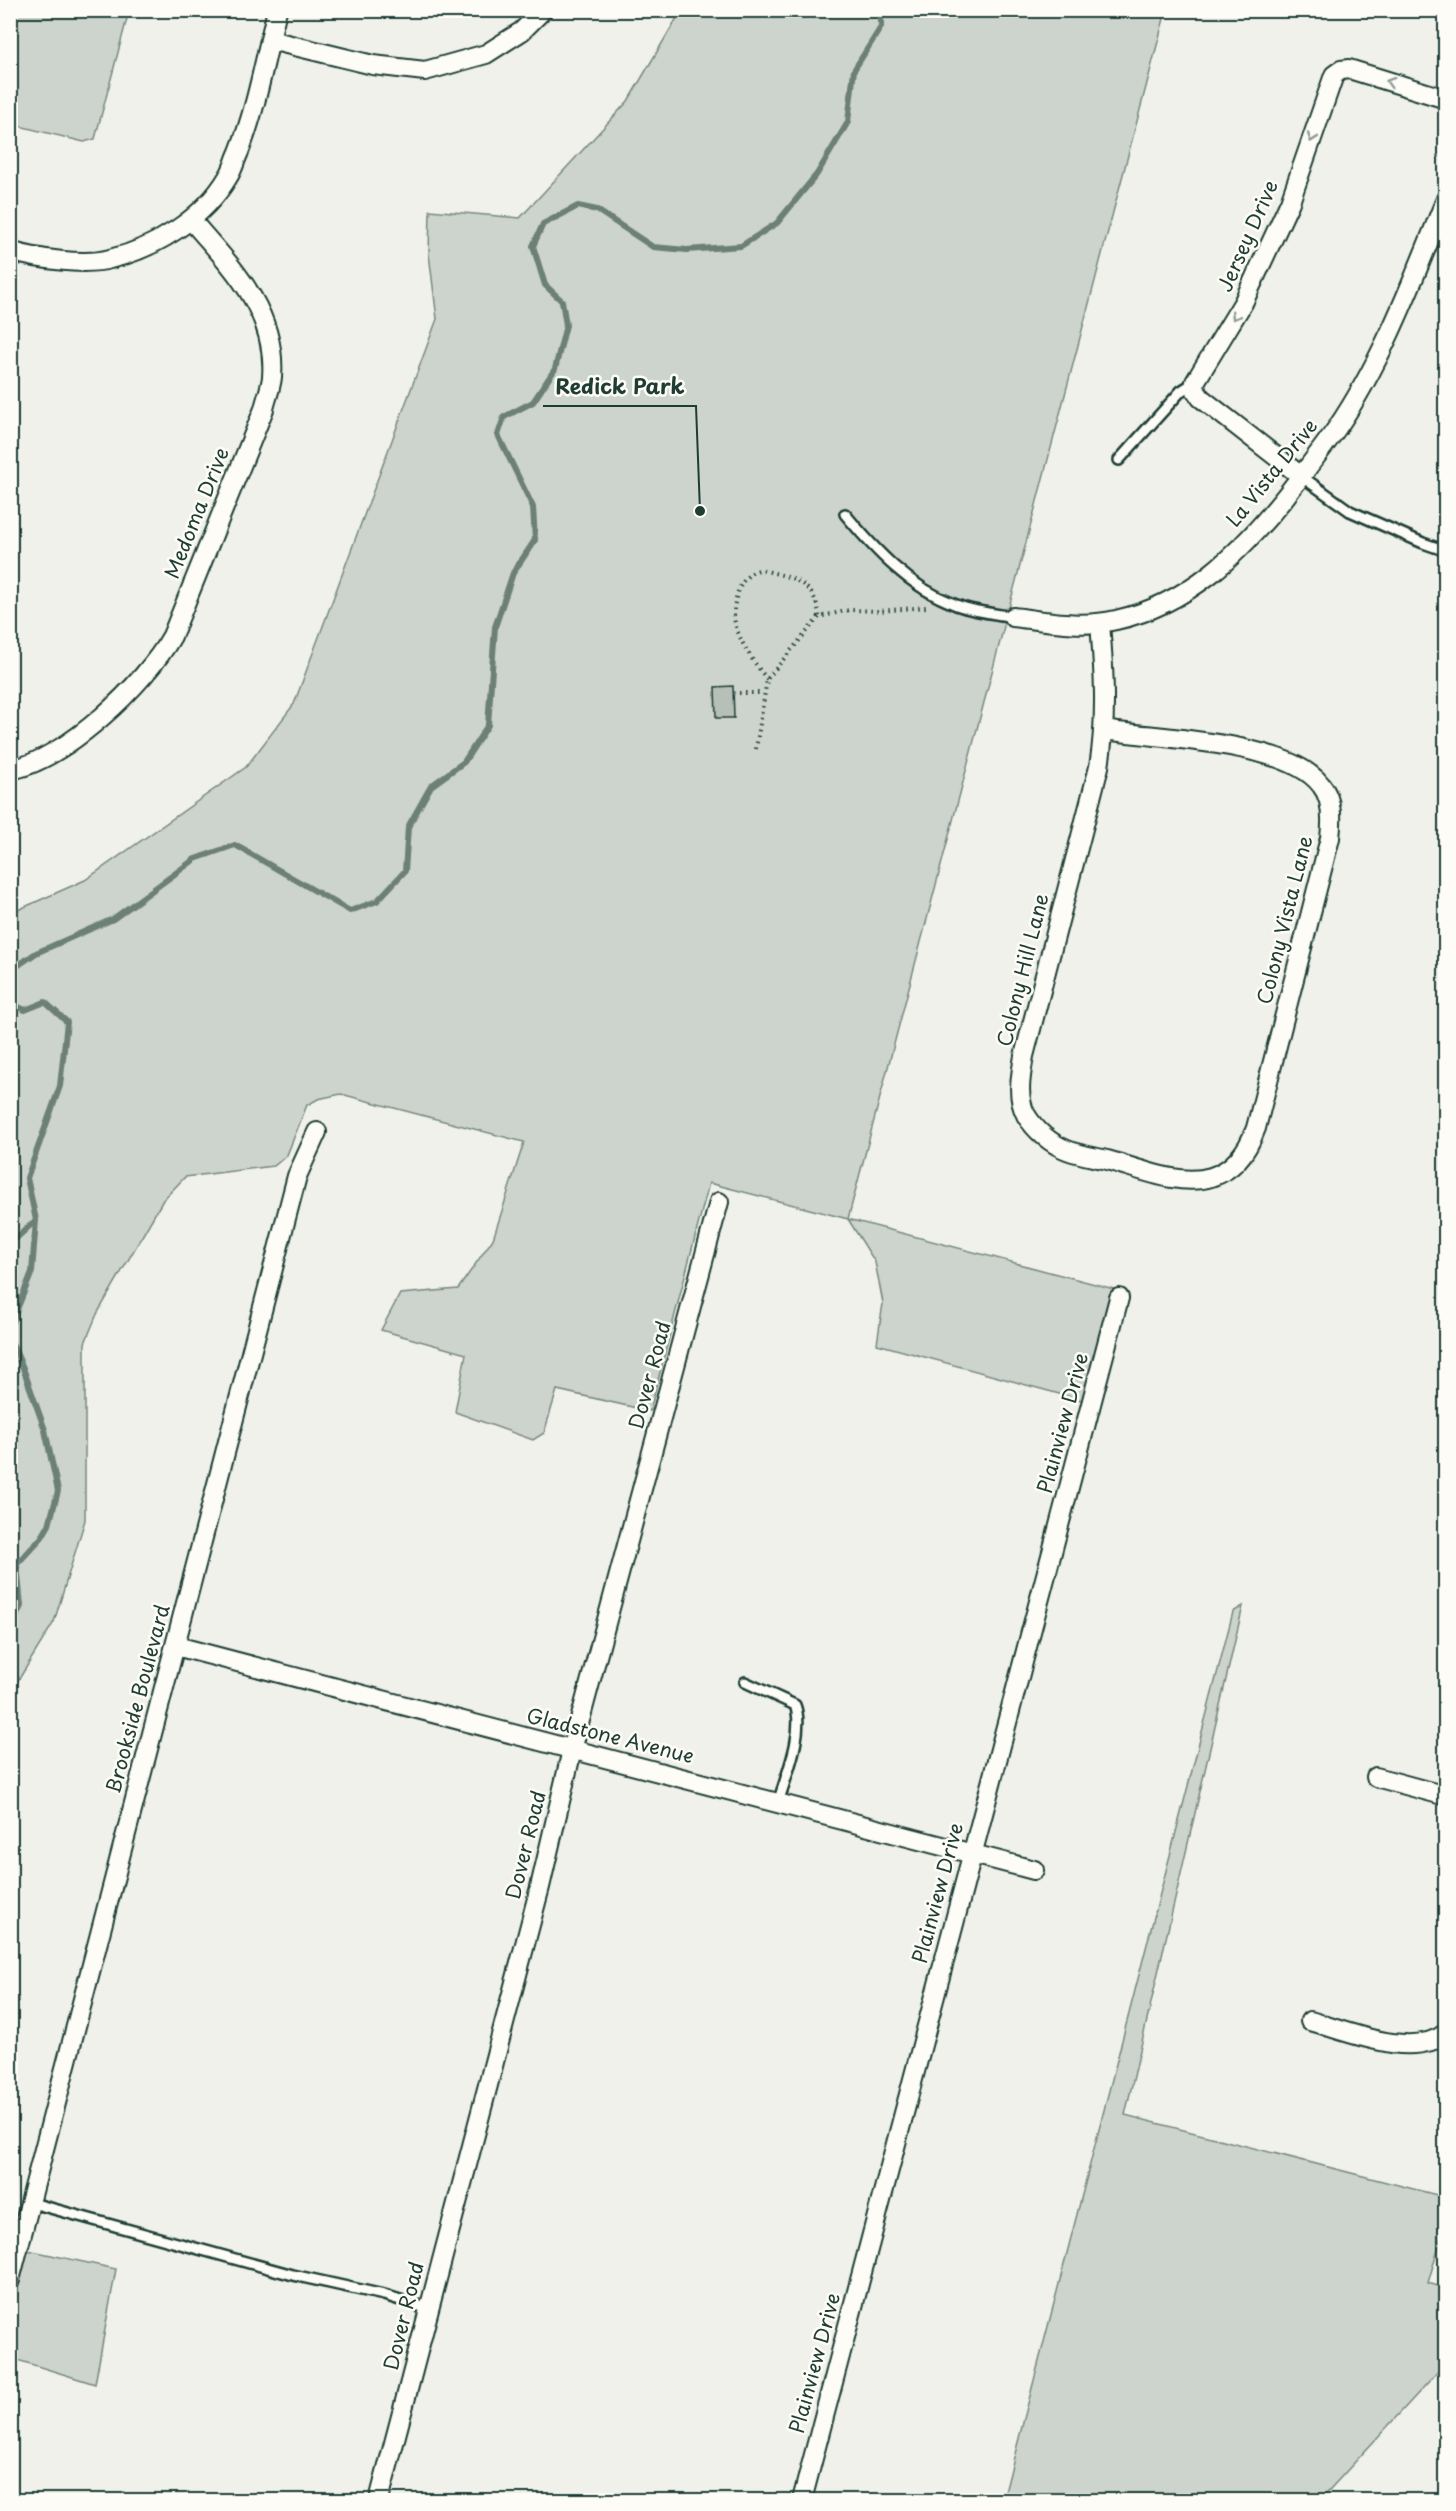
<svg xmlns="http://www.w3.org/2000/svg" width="1456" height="2511" font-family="'Playpen Sans',sans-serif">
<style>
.green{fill:#cdd3cd;stroke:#768880;stroke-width:1.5}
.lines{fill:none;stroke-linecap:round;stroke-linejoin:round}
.stream{stroke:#6c8077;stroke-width:6}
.building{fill:#b6bfb8;stroke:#1f3d34;stroke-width:1.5}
.service-casing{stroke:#1f3d34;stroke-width:14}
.minor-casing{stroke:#1f3d34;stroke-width:22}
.path{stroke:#1f3d34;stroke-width:4;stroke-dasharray:1.5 4.5;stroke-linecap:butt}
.service{stroke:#fdfcf7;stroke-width:9}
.minor{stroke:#fdfcf7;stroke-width:18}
.oneway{stroke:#8e9c96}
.labels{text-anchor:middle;stroke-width:5;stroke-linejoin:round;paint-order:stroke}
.street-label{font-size:20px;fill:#1f3d34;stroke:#fdfcf7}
.leader{fill:none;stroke:#1f3d34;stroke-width:2}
.callout-dot{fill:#1f3d34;stroke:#fdfcf7;stroke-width:2}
.callout-label{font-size:21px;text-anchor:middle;font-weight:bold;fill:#1f3d34;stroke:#fdfcf7;stroke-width:5;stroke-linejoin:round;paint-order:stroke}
</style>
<rect width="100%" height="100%" fill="#f0f1eb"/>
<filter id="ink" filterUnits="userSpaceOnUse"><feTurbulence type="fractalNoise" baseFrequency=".0167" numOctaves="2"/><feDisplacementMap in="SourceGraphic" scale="12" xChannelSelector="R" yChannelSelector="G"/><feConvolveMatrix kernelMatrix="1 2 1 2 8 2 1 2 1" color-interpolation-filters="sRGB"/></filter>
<g filter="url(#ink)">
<path class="green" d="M11,10L129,11L95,139L84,142L11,124Z
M681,11H1166L848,1219L1114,1289L1085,1401L877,1344L883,1303L875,1262L848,1219L709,1183L650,1411L557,1390L544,1433L533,1440L455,1412L466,1354L381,1330L400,1294L458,1289L493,1239L524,1142L341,1094L318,1099L307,1105L287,1155L274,1166L185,1177L163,1200L97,1314L85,1343V1520L54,1622L11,1692V913L85,880L246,767L294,704L437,319L429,254L430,210L520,218L628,101Z
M1243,1606L1125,2115L1445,2197V2224L1428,2283L1445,2288V2364L1320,2500H1003L1233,1612Z
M28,2250L116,2269L95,2384L11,2358V2315Z"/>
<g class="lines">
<path class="stream" d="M10,971L36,953L113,919L195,859L235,845L350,911L377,901L405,871L408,827L431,786L464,762L488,725L495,627L513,573L535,540L533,507L498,435L504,417L533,402L555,369L566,325L562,301L545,285L533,246L543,224L578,206L597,210L653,247L687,250L741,246L777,223L817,174L848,122L854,70L881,27V10
M10,1003L25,1010L45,1002L67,1022L60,1086L27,1178L36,1220L32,1272L10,1327
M10,1244L36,1220
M10,1339L23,1368L45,1430L58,1491L49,1525L42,1537L17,1564L21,1606L10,1630"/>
</g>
<path class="building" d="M733,686L734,718H716L715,687Z"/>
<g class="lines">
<g class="service-casing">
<path id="service" d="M1119,460L1181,391L1195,382
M1301,476L1350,511L1423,543L1446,551
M845,514C875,550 909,587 954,604C972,612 994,613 1013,617
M745,1682L795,1705C805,1731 786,1776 778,1803
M32,2203L293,2275L384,2295L429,2309"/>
</g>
<g class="minor-casing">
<path id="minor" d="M270,40L373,65L425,71L486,54L522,31L543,10
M10,251C36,259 85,266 110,259C156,248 204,218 228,177C233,170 235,160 239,152C257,106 265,58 277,10
M1301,476L1201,398L1196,391L1195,382L1243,303L1290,202L1334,75L1341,70L1349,69L1446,99
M1013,617C1047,621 1082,628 1116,620C1189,604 1240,553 1285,497C1302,475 1320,452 1337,428C1384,359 1414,277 1446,199
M1100,623C1104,673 1107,717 1099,767L1024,1056C1021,1075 1016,1097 1026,1115C1035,1130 1051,1144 1067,1150C1080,1155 1094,1157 1107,1160C1138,1168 1179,1187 1211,1177C1234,1170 1248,1150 1256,1128L1330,838C1332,821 1333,799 1321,785C1288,741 1158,739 1105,730
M10,770C65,760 145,684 172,636L264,409C266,399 271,388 272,377C277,311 231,266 191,220
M176,1646L1034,1870
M1376,1777L1446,1796
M1310,2021C1346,2031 1413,2060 1446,2033
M10,2280L297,1176L317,1132
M379,2500L540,1887L572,1750L719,1202
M802,2500L1119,1298"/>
</g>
<path class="path" d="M767,679C754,663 740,643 735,623C731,606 739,573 760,570C764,570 770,572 774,573C800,579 817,589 819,617
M733,693H763
M756,749L767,679L819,617L849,610L879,611L927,607"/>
<use href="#service" class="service"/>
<use href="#minor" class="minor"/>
</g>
<defs><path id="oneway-chevron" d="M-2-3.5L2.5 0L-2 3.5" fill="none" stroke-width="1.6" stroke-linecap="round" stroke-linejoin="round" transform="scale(1.5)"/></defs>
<g class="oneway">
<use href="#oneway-chevron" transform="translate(1390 82) rotate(-163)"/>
<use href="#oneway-chevron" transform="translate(1312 138) rotate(109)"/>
<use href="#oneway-chevron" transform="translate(1235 316) rotate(122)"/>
</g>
</g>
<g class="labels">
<g class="street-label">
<text transform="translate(1248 236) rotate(-66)" y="7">Jersey Drive</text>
<text transform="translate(1272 473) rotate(-51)" y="7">La Vista Drive</text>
<text transform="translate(197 513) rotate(-68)" y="7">Medoma Drive</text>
<text transform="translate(1285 920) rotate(-76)" y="7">Colony Vista Lane</text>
<text transform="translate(1023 970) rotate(-76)" y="7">Colony Hill Lane</text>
<text transform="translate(650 1375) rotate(-75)" y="7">Dover Road</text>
<text transform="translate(1063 1423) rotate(-75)" y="7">Plainview Drive</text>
<text transform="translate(138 1699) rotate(-75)" y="7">Brookside Boulevard</text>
<text transform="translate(610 1736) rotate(14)" y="7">Gladstone Avenue</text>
<text transform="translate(526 1845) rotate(-76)" y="7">Dover Road</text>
<text transform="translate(938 1893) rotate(-75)" y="7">Plainview Drive</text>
<text transform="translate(404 2316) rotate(-76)" y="7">Dover Road</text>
<text transform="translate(815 2363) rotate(-75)" y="7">Plainview Drive</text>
</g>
</g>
<path class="leader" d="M700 511L696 406H543"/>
<circle class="callout-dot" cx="700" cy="511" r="6"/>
<g class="callout-label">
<text x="620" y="394">Redick Park</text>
</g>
<rect width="1456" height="2511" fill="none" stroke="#fdfcf7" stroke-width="36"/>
<rect x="18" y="18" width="1420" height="2475" fill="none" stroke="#1f3d34" stroke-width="2" filter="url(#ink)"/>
</svg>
